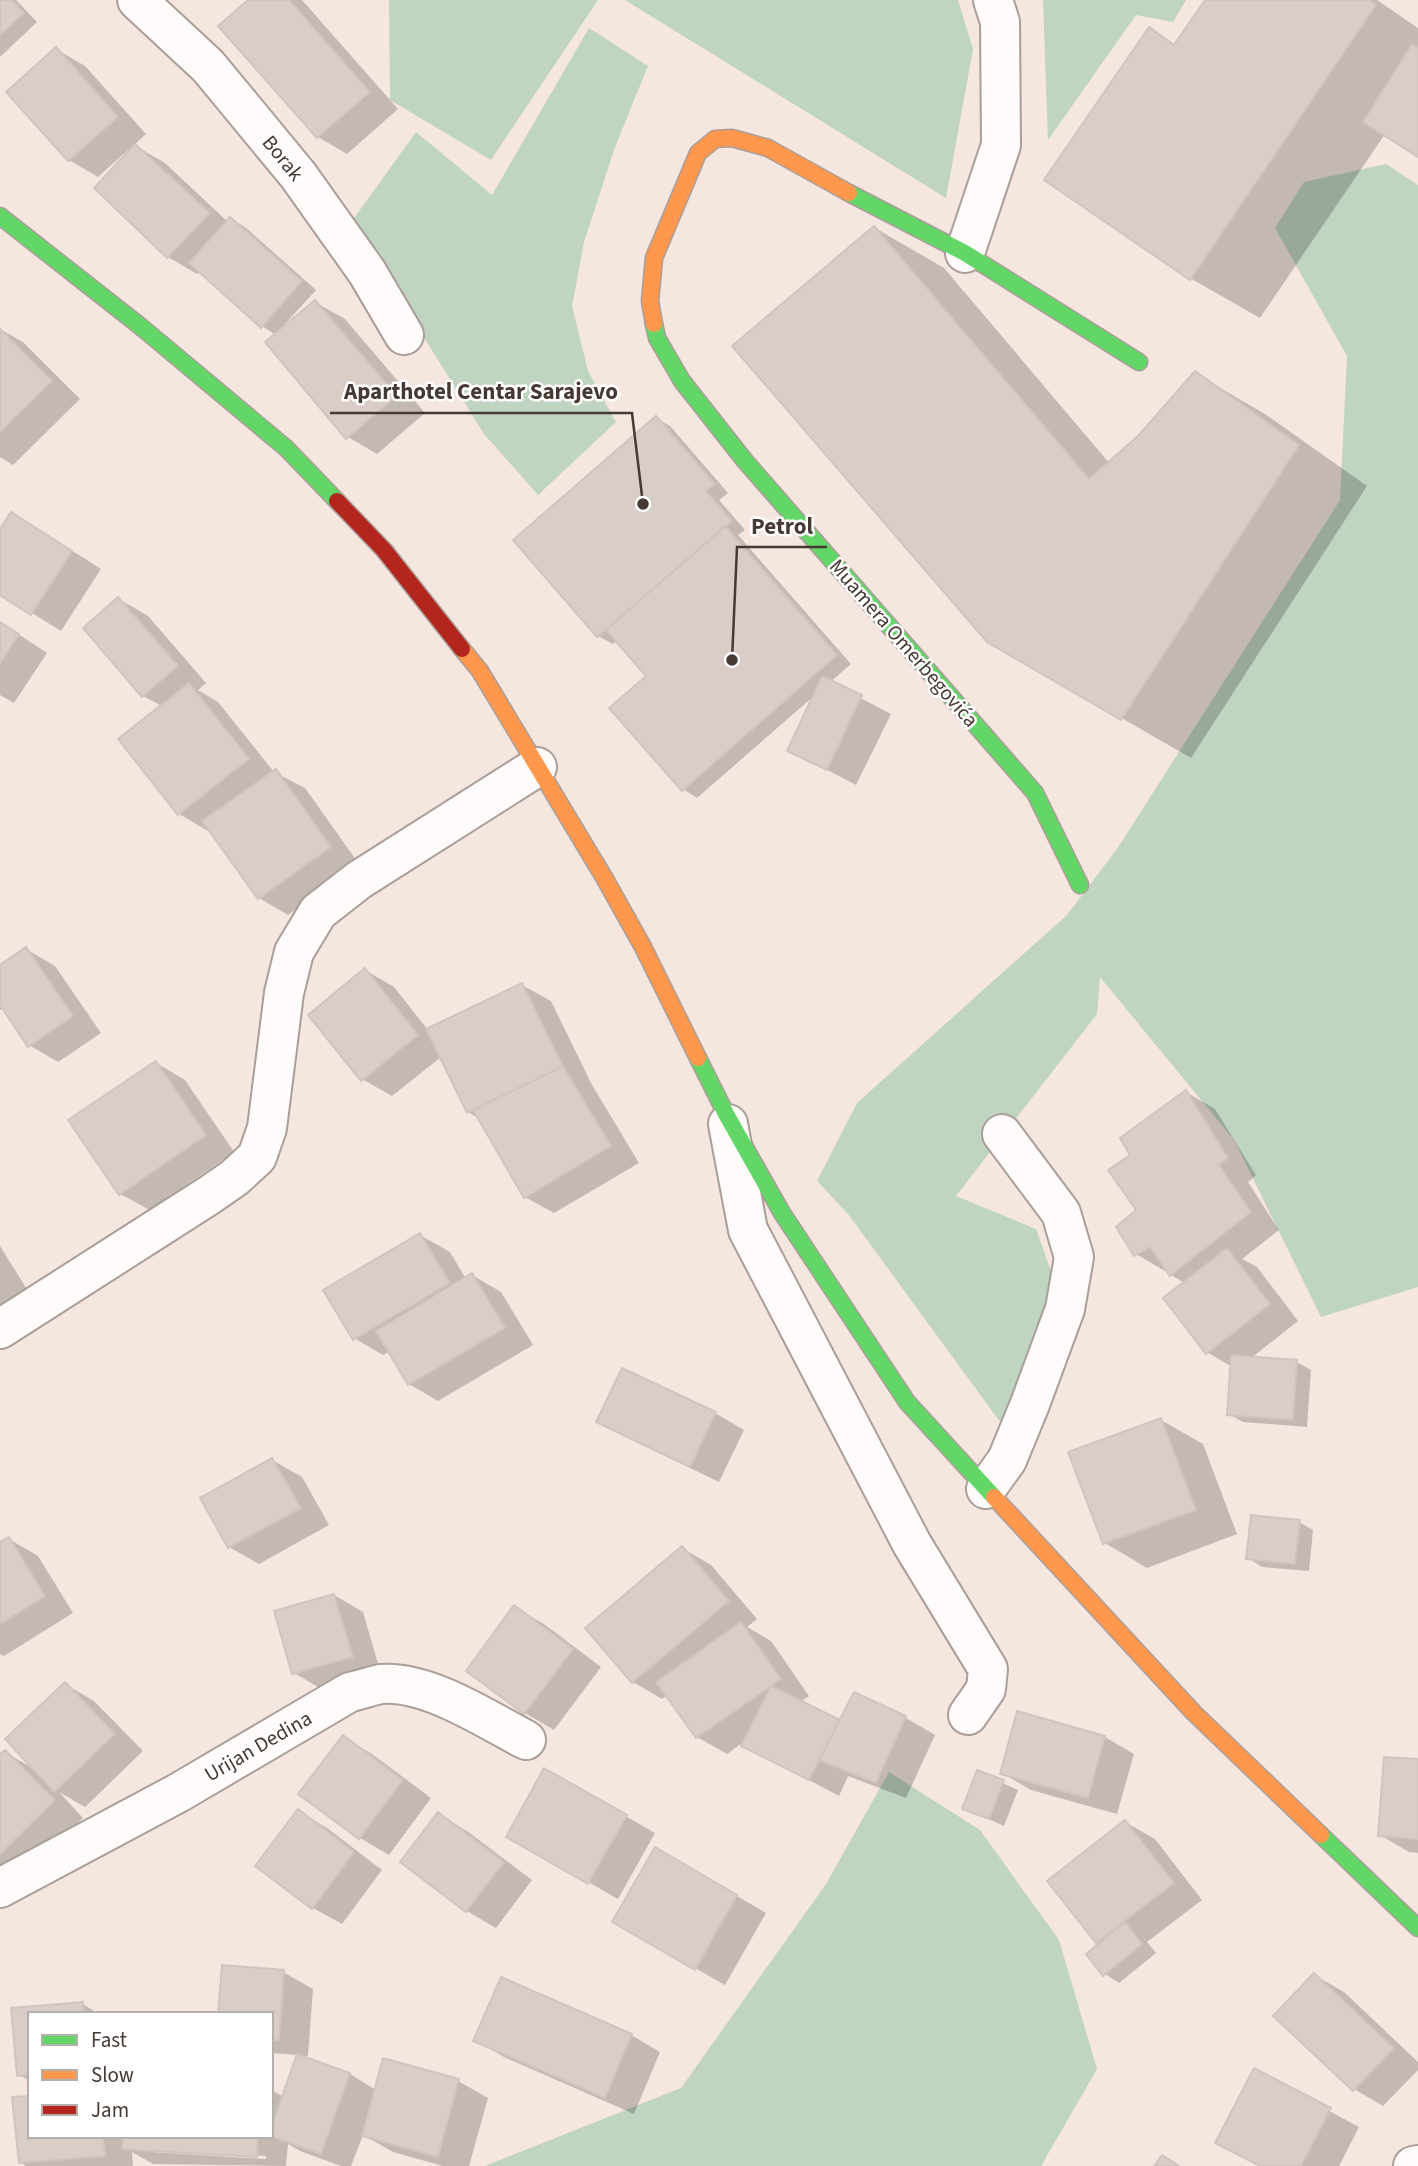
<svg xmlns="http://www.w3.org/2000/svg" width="1418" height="2166" font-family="'Source Sans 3',sans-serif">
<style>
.green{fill:#bfd4c1}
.shadow{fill:#0003;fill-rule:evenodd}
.building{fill:#dacdc7;stroke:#d1c4bf;stroke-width:2}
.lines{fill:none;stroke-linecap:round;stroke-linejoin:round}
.street-casing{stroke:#aa9e98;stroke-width:42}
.fast-casing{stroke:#aa9e98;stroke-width:19}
.slow-casing{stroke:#aa9e98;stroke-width:19}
.jam-casing{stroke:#aa9e98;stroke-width:19}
.street{stroke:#fefbfa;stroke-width:38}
.fast{stroke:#63d668;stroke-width:16}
.slow{stroke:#ff974d;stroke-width:16}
.jam{stroke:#b3261e;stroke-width:16}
.labels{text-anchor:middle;stroke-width:5;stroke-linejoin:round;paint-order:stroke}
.street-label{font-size:21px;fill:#463933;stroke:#fff}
.leader{fill:none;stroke:#463933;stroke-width:2.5}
.callout-dot{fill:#463933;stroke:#fff;stroke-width:2.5}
.callout-label{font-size:23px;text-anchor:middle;font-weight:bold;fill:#463933;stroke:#fff;stroke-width:5;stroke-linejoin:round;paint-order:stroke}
</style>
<rect width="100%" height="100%" fill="#f5e6df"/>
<path class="green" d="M389,0H598L491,160L390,100Z
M625,0H958L973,49L946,198Z
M1043,0H1186L1173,22L1136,15L1048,140Z
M589,28L648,66L615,147L584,242L572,306L588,371L616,422L538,495L484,434L382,270L347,228L416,132L492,195Z
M1386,164L1418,185V1287L1321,1317L1234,1140L1100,977L1097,1014L956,1196L1036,1229L1063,1305L1006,1430L848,1214L817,1181L857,1103L1067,915L1117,849L1340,500L1347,356L1275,228L1304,182Z
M889,1772L980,1830L1059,1940L1097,2069L1041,2166H485L681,2088L826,1884Z"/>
<path class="shadow" d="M0,0H16L37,22L0,57Z
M251,0H302L398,109L347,154L318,137Z
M1207,0H1377L1418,28V155L1385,134L1260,318L1190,278L1149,30L1176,45Z
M56,49L85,66L146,134L134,145L165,163L228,222L231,219L245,227L316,290L285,324L287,326L315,302L345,319L425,413L377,454L348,437L276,335L262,326L200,271L197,274L168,257L96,188L130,152L128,150L98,177L69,160Z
M875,228L944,268L1110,464L1139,437L1196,374L1265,414L1367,486L1191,758L988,641Z
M0,329L23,342L80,399L13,465L0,457Z
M656,418L670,426L728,493L719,500L745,530L738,535L851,664L830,682L891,714L856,785L789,750L815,695L697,798L683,789L648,676L617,640L613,644L598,636L515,540Z
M41,531L101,569L61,631L0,593V532Z
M119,599L148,616L206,683L198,690L218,702L274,772L305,788L359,864L288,915L259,898L210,829L208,831L179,814L162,706L143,696Z
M0,622L47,653L14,703L0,695Z
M26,949L55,966L101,1033L58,1062L29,1045L4,1008L0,1010V967Z
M365,970L394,987L428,1030L522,985L551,1001L592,1085L639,1163L554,1213L525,1197L480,1119L468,1112L441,1057L392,1096L362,1079Z
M156,1063L185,1080L234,1152L150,1210L120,1194Z
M1186,1092L1215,1109L1256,1175L1248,1182L1279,1230L1242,1259L1257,1267L1298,1321L1250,1359L1297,1362L1311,1370L1307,1427L1243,1422L1229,1414L1232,1367L1207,1352L1185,1283L1171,1275L1168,1270L1165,1271L1136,1254L1138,1211L1133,1156Z
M420,1235L450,1252L466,1279L472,1275L501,1292L533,1345L438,1401L409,1384L390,1351L383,1355L354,1338Z
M0,1246L28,1291L0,1309Z
M715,1413L744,1430L719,1482L628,1438L599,1422Z
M1161,1420L1203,1444L1237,1534L1147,1568L1105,1543Z
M272,1460L302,1477L329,1525L259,1564L229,1547Z
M1299,1522L1313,1530L1309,1571L1262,1567L1248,1558Z
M9,1539L38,1556L73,1613L4,1656L0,1654V1544Z
M682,1548L711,1565L757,1619L747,1627L771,1641L809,1696L800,1702L841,1722L855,1695L906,1718L935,1735L906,1798L848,1776L839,1796L743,1745L746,1740L727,1754L697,1737L667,1695L662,1699L633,1682L588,1628Z
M334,1595L363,1612L381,1674L323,1690L294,1673Z
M515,1608L544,1624L601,1667L554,1730L525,1713L468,1670Z
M65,1684L94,1701L143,1751L85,1807L59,1792L83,1818L21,1879L0,1866V1757L5,1752L34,1769Z
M1018,1713L1105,1737L1134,1754L1117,1814L1031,1790L1002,1773Z
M343,1737L372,1754L431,1798L389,1855L360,1838Z
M1418,1761V1853L1409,1852L1380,1835Z
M545,1770L655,1833L618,1899L508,1836Z
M978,1772L1018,1790L1004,1826L964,1808Z
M298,1811L327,1828L382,1870L342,1924L313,1908Z
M438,1814L467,1831L532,1880L496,1928L467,1911Z
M1125,1822L1155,1839L1202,1900L1147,1942L1156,1953L1119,1983L1105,1974L1100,1944L1097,1942Z
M656,1849L766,1913L725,1985L614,1922Z
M283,1972L313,1989L308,2056L300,2057L350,2074L376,2090L458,2081L488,2098L469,2166H443L393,2152L363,2135L351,2166H341L300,2151L288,2144L286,2166L153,2164L132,2152L133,2166H26L20,2162L30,2136H271V2090L284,2097L299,2055L271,2053V2014ZM152,2149L266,2156V2159L152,2152Z
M1314,1975L1344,1992L1418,2062V2070L1383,2106L1354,2089Z
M83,2004L99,2014H30V2081L19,2075L13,2010Z
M631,2035L660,2052L634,2114L504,2057L475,2040Z
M1255,2071L1359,2127L1339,2166H1260L1246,2159Z"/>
<path class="building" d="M0,0H12L24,13L0,35Z
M248,0H289L370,92L317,138L218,26Z
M1205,0H1369L1376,5L1190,280L1044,180L1149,27L1174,45Z
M1412,44L1418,47V157L1363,122Z
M56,47L118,117L68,161L6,92Z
M135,144L210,213L167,258L94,188Z
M230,217L302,281L261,328L189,263Z
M874,226L1089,479L1138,436L1195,371L1299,445L1121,720L987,642L732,346Z
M315,300L397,396L346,439L265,342Z
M0,329L52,381L0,432Z
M656,416L715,484L706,491L732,521L597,637L513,540Z
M11,512L72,551L31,615L0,595V529Z
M725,526L837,655L682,791L609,708L646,676L606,630Z
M118,597L178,666L142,697L83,628Z
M0,622L19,634L0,663Z
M822,676L862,695L827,770L787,751Z
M189,683L249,759L178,815L118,739Z
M276,769L331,847L258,899L202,821Z
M26,947L73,1016L28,1047L0,1005V965Z
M365,968L418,1035L361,1081L308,1015Z
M522,983L563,1066L467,1113L426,1029Z
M156,1061L206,1135L119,1195L68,1120Z
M563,1066L611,1146L524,1198L473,1110Z
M1186,1090L1228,1158L1219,1165L1251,1212L1170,1276L1150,1247L1134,1256L1116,1227L1136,1210L1108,1170L1130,1155L1120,1138Z
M420,1233L450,1283L353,1340L323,1290Z
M1227,1248L1270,1304L1206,1354L1163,1298Z
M472,1273L505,1328L408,1385L376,1331Z
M1231,1355L1297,1360L1293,1420L1227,1415Z
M622,1368L716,1412L690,1467L596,1422Z
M1161,1418L1196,1510L1103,1544L1068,1452Z
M272,1458L301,1508L228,1548L200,1498Z
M1251,1515L1300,1520L1295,1564L1246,1559Z
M9,1537L45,1596L0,1624V1542Z
M682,1546L729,1601L632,1683L585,1628Z
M334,1594L353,1657L292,1674L274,1611Z
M514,1605L573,1649L524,1714L466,1671Z
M741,1622L781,1679L696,1738L656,1682Z
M65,1682L115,1734L54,1792L5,1739Z
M771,1686L840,1720L809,1780L741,1746Z
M854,1692L906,1716L876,1783L819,1760Z
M1017,1711L1105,1736L1088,1798L1000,1774Z
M343,1735L403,1780L359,1839L298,1794Z
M5,1750L55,1800L0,1854V1754Z
M1384,1757L1418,1759V1839L1378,1836Z
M544,1768L627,1815L588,1884L506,1837Z
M977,1770L1004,1780L989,1819L962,1809Z
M298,1809L354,1852L312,1909L255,1866Z
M438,1812L504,1862L466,1912L400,1862Z
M1125,1820L1174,1883L1096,1943L1047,1881Z
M655,1847L737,1895L695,1970L612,1922Z
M1125,1922L1142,1944L1103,1976L1086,1954Z
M222,1965L284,1970L279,2040H271V2014H218Z
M1314,1973L1394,2048L1353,2091L1273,2016Z
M501,1977L632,2034L605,2098L473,2041Z
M83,2002L84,2014H30V2075L17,2076L11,2008Z
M297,2054L350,2073L321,2154L271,2136V2128Z
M383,2058L459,2079L438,2157L362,2136Z
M1254,2068L1331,2108L1301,2166H1260L1215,2143Z
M30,2096V2136H103L105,2156L19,2163L12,2097Z
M123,2136H258L257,2157L122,2149Z
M1162,2155L1179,2166H1154Z"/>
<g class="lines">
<g class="street-casing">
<path id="street" d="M137,0L208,66L298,175L367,272L404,335
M965,253L1001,145L1000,22L993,0
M728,1124L748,1230L912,1544L988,1669L986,1689L968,1715
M0,1329L208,1196L234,1178L257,1157L267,1128L284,993L294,952L318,912L359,880L537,767
M986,1489L1007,1460L1030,1404L1065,1309L1074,1257L1061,1213L1002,1134
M0,1888L178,1793L350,1692C360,1690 371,1686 381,1684C427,1680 486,1719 526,1740
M1413,2166L1418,2165"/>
</g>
<g class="fast-casing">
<path id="fast" d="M849,193L965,253L1139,362
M0,216L140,326L286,448L337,501
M654,324L657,338L682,381L745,461L1035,793L1080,885
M698,1058L726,1114L782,1213L907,1402L994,1497
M1321,1835L1418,1928"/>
</g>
<g class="slow-casing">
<path id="slow" d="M654,324L650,301L654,258L698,153L715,139L732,138L768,148L849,193
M462,649L480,671L605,879L643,947L698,1058
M994,1497L1194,1713L1321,1835"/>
</g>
<g class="jam-casing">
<path id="jam" d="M337,501L384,550L462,649"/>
</g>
<use href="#street" class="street"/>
<use href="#fast" class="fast"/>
<use href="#slow" class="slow"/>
<use href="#jam" class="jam"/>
</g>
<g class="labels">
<g class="street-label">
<text transform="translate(283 158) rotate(51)" y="7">Borak</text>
<text transform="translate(904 643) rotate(49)" y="7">Muamera Omerbegovića</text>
<text transform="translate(258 1746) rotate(-30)" y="7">Urijan Dedina</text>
</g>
</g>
<path class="leader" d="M643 504L632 413H330M732 660L737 547H827"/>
<g class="callout-dot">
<circle cx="643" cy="504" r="7"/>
<circle cx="732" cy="660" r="7"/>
</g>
<g class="callout-label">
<text x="481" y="399">Aparthotel Centar Sarajevo</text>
<text x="782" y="534">Petrol</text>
</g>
<rect x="28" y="2012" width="245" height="126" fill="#ffffff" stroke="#b5b0ad" stroke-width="2"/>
<rect x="42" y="2035" width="35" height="10" fill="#63d668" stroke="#b5b0ad" stroke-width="2"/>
<text x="91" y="2047" font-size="21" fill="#463933">Fast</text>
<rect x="42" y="2070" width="35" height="10" fill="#ff974d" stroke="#b5b0ad" stroke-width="2"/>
<text x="91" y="2082" font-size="21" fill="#463933">Slow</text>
<rect x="42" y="2105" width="35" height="10" fill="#b3261e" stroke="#b5b0ad" stroke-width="2"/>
<text x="91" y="2117" font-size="21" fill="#463933">Jam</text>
</svg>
